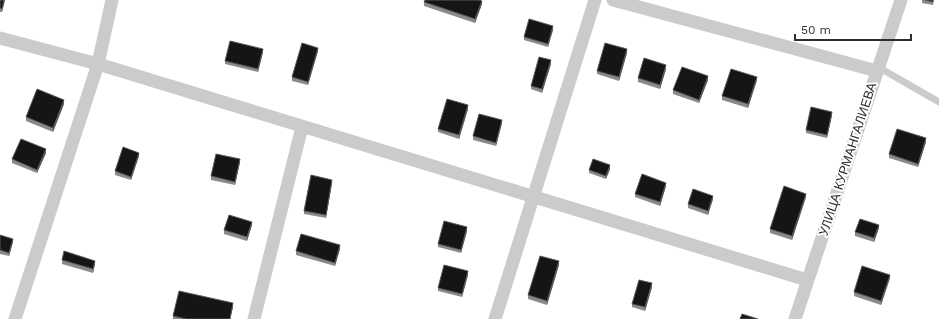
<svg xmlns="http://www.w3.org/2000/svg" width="939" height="319" font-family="'Work Sans',sans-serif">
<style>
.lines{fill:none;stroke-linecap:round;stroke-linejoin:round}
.service{stroke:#cbcbcb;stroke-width:7}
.minor{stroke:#cbcbcb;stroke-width:13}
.wall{fill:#8a8a8a}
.shaded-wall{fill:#5b5b5b}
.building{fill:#151515;stroke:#5b5b5b}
.labels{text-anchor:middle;stroke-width:4;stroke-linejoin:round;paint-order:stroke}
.street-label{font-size:13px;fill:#2e2e2e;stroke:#fff}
</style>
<rect width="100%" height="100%" fill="#fff"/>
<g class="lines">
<path class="service" d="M878,67L939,102"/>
<path class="minor" d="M613,0L877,71
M0,38L98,64L807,280
M15,319L98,64L112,0
M254,319L302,127
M495,319L595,0
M795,319L901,0"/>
</g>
<path class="wall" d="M0,0H5L2,12H0Z
M922,0H934L933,5L922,3Z
M424,2L482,4L475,23L424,6Z
M553,30L548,47L524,40V37Z
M318,51L308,85L292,81V77Z
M263,52L258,72L225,64V61Z
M627,53L619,81L597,74V71Z
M551,64L542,93L531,89V86Z
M666,69L660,89L638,82V78Z
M708,80L699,103L673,94V90Z
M757,80L748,108L722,100V96Z
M64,104L53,132L26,121V117Z
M468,109L459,139L438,132V129Z
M832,115L827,138L806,133V130Z
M502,123L496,146L473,140V136Z
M926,142L918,167L889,158V154Z
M46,153L37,173L12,163V159Z
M139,156L131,180L115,175V171Z
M240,162L235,185L211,180V176Z
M610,169L606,179L589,173V170Z
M332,183L326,218L304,214V211Z
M666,186L660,206L635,197V194Z
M806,197L792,240L770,233V229Z
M713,199L708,215L688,208V204Z
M252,225L247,241L224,234V230Z
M879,228L874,242L855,236V232Z
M467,231L461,253L438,247V244Z
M0,235L13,242L9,256L0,254Z
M340,249L335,266L296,255V251Z
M62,260L95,264L93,273L62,264Z
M559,265L547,305L528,299V295Z
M468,275L462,297L438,291V288Z
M890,278L881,305L854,296V292Z
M652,287L645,311L632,307V304Z
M233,307L230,319H173V316Z"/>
<path class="shaded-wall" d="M4,0H5L2,12V9Z
M482,1V4L475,23V19Z
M553,26V30L548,47V44Z
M318,48V51L308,85V82Z
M263,49V52L258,72V69Z
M627,49V53L619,81V77Z
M551,60V64L542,93V89Z
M666,65V69L660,89V85Z
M708,76V80L699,103V100Z
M757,77V80L748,108V104Z
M64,100V104L53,132V128Z
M468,105V109L459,139V135Z
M832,112V115L827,138V135Z
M502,120V123L496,146V143Z
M926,138V142L918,167V164Z
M46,149V153L37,173V170Z
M139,153V156L131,180V177Z
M240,159V162L235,185V182Z
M610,165V169L606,179V176Z
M332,180V183L326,218V215Z
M666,183V186L660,206V202Z
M806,194V197L792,240V236Z
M713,196V199L708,215V211Z
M252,222V225L247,241V237Z
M879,225V228L874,242V238Z
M467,227V231L461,253V250Z
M13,239V242L9,256V253Z
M340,245V249L335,266V263Z
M95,261V264L93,273V269Z
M559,261V265L547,305V301Z
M468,271V275L462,297V294Z
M890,275V278L881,305V301Z
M652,283V287L645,311V307Z
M233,303V307L230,319Z"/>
<path class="building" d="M0,0H4L2,9L0,8Z
M425,0H479L482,1L475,19L424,2Z
M925,0H933V2Z
M529,19L553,26L548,44L524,37Z
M230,41L263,49L258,69L225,61Z
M302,43L318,48L308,82L292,77Z
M605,43L627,49L619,77L597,71Z
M539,57L551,60L542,89L531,86Z
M644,58L666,65L660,85L638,78Z
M682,67L708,76L699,100L673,90Z
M731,69L757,77L748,104L722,96Z
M37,89L64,100L53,128L26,117Z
M447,99L468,105L459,135L438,129Z
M811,107L832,112L827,135L806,130Z
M479,114L502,120L496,143L473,136Z
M897,129L926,138L918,164L889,154Z
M21,139L46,149L37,170L12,159Z
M123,147L139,153L131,177L115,171Z
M216,154L240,159L235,182L211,176Z
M593,159L610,165L606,176L589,170Z
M642,174L666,183L660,202L635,194Z
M311,175L332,180L326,215L304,211Z
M784,186L806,194L792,236L770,229Z
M693,189L713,196L708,211L688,204Z
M229,215L252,222L247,237L224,230Z
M860,219L879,225L874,238L855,232Z
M444,221L467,227L461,250L438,244Z
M301,234L340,245L335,263L296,251Z
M0,235L13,239L9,253L0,250Z
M64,251L95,261L93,269L62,260Z
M540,256L559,261L547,301L528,295Z
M444,265L468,271L462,294L438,288Z
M862,266L890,275L881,301L854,292Z
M639,280L652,283L645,307L632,304Z
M179,291L233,303L230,319H186L173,316Z
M742,314L758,319H740Z"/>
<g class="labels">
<g class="street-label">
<text transform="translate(847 159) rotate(-72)" y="5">УЛИЦА КУРМАНГАЛИЕВА</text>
</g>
</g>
<path d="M795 34v6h116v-6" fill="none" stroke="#2e2e2e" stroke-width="2"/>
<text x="801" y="34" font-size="12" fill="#2e2e2e" stroke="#ffffff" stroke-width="3" paint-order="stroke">50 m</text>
</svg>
